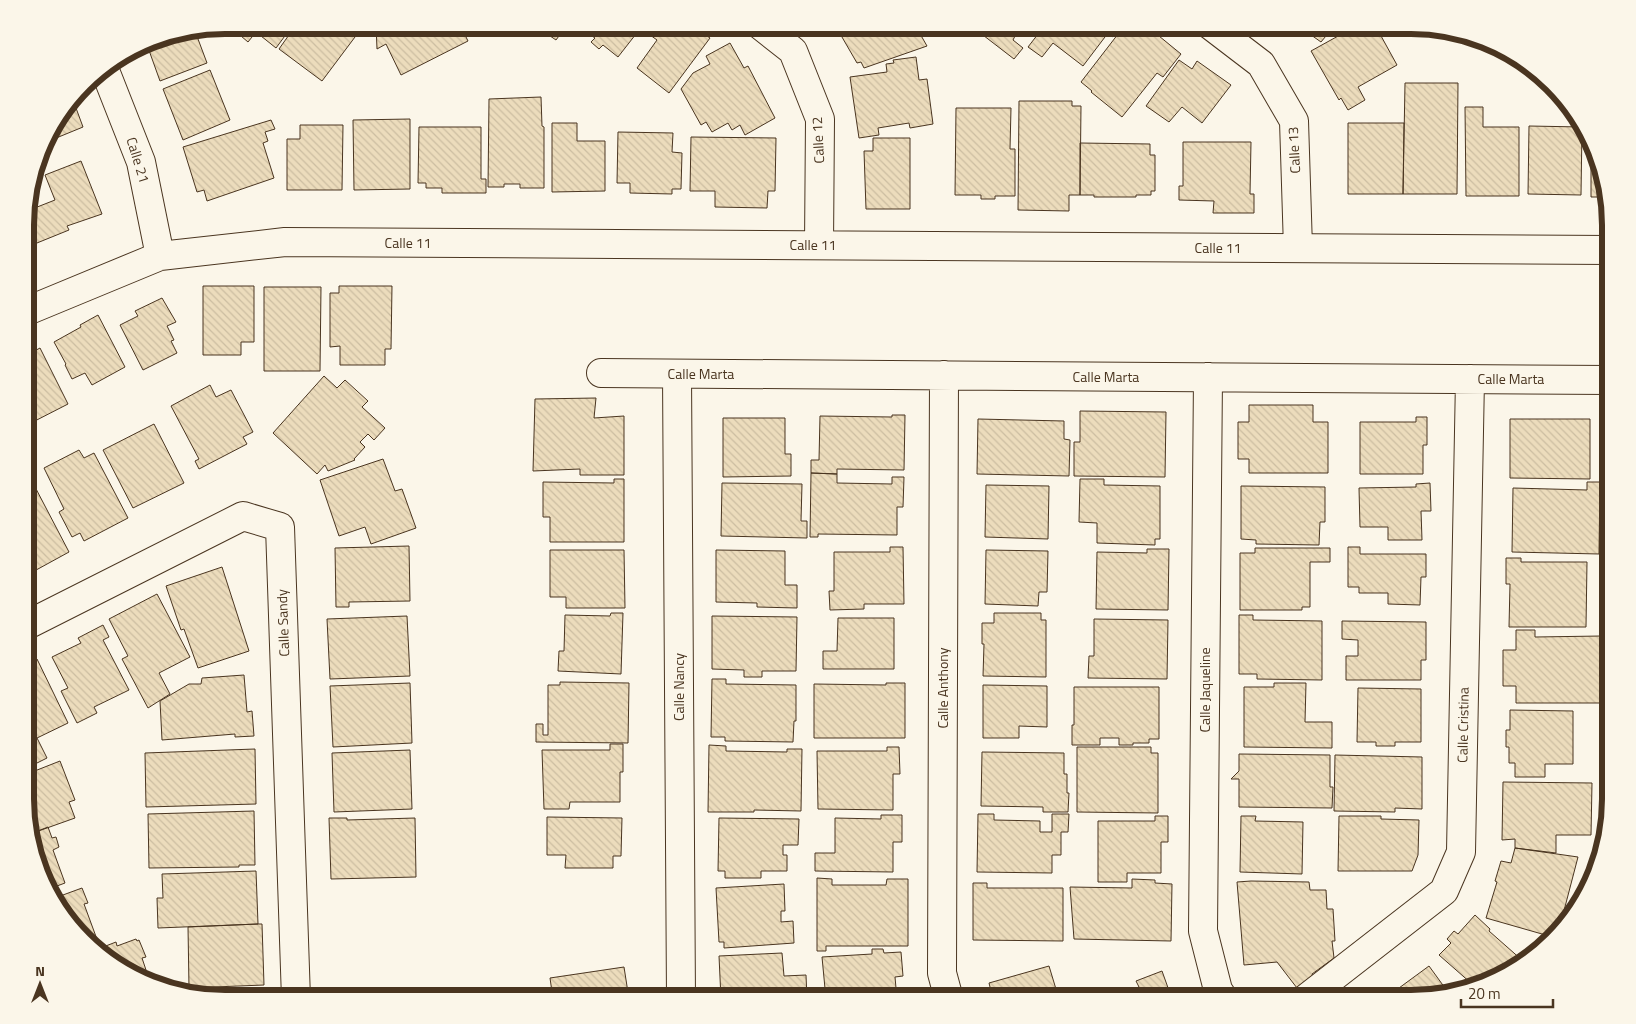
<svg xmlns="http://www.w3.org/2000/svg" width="1636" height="1024" font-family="'Titillium Web',sans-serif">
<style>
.building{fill:url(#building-back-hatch);stroke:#4a3520}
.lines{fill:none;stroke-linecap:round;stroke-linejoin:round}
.minor-casing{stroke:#4a3520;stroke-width:30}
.minor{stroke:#fbf6e9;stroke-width:28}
.labels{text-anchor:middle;stroke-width:4;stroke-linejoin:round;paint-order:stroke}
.street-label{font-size:14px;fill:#4a3520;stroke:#fbf6e9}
.rim{fill:none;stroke:#4a3520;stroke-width:6}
</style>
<defs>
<pattern id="building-back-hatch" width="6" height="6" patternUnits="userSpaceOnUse" patternTransform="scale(1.25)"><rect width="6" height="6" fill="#ecdcbc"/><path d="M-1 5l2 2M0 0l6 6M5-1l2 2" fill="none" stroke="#ccbda1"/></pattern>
</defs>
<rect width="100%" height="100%" fill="#fbf6e9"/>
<path class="building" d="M237,25H293L276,48L256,32L248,42L241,36Z
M296,25H364L322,81L279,49Z
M376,25H460L468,41L401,75L386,44L377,49Z
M534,25H567L556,40Z
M576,25H643L618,57L603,45L599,49L591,42L595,38Z
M652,25H696L694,27L710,38L669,93L637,68L657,40L646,32Z
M835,25H915L927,46L864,68L861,62L857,63Z
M984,25H1005L1011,30L1009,32L1015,36L1013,40L1023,48L1014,59L979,32Z
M1022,25H1040L1034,34Z
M1045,25H1122L1113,37L1108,33L1083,66L1053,43L1042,57L1028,47Z
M1125,25H1152L1161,32L1159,36L1181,54L1163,77L1157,73L1122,117L1091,92L1092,91L1081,82Z
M1297,25H1335L1321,42Z
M1358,25H1375L1397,65L1358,87L1365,100L1348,110L1341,98L1339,100L1311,51Z
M195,31L207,63L160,81L146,42Z
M730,43L744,68L748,66L775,118L745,135L740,125L732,130L728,123L712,132L706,122L701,125L681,89L693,73L710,64L706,56Z
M916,57L919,80L927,79L933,124L910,128L909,123L878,128L879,135L859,138L850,77L887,72L886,64L894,63L893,60Z
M1179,60L1192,69L1197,61L1231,85L1202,123L1182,107L1169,122L1146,106Z
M210,70L230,120L183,140L163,89Z
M1405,83H1458L1457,194H1403Z
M541,97L542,126L544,127V188H520V184H504V187H488L489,99Z
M1019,101H1072V106H1081L1080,195H1069V211L1018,210Z
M69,106L71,110L76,108L83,127L44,143L46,136Z
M1465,107H1483V127H1519V196H1466Z
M956,108H1011L1010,149H1015V196H995V199H981V195H955Z
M410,119V189L354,190L353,120Z
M271,120L275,129L265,132L268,141L263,143L274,178L207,201L204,190L197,192L183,147Z
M552,123H577V141H605V191L552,192Z
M1348,123H1404L1403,194H1348Z
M300,125H343L342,190H287V139H300Z
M1529,126L1582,127L1581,195L1528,194Z
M419,127H481V179H486V193H442V188H426V183H418Z
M618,132L673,133L672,152L682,153L681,189H672V194L630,193V183H617Z
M691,137L776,138L775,191H768L767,208L715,207V191H690Z
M873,138H910V209H866L864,151H873Z
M1183,142H1251L1250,194H1254V213H1213L1214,201L1179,200V186H1183Z
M1080,143L1150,144V155H1155V191H1151V195H1136V197H1094V195H1080Z
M1591,146L1606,197H1591Z
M81,161L102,214L67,226L69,230L32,245L27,233V211L55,200L45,175Z
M203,286H254V342H241V355H203Z
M339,286H392L391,349H385V365H340V346L330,347V293H339Z
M264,287H321L320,371H264Z
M162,298L176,322L167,326L174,340L171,341L177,353L143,370L120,325L138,316L135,311Z
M98,315L125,367L92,385L85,373L72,379L65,365L66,364L54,342L81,327L80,325Z
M40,348L68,404L27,425V355Z
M324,376L337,388L345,380L368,401L362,407L385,428L374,440L368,434L360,442L365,447L354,459L355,460L328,471L325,465L317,474L273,433Z
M210,385L216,397L231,390L253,432L243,437L247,444L199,469L195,461L199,459L171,406Z
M596,398L594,418L624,416V475H580V469L533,471L535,399Z
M1249,405H1313V422H1328V473H1249V459H1238V422H1249Z
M1080,411L1166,412L1165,477L1074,476V442H1080Z
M892,415H905L904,470L837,469V474L811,473V460H819L820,416L892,417Z
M1416,417H1427V445H1423V474H1360V422H1416Z
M723,418H785V454H791V476L723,477Z
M978,419L1064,421V439L1070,440L1069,476L977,474Z
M1510,419H1590V479L1510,478Z
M154,424L184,483L133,508L103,450Z
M79,450L84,458L94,453L128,518L84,541L80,533L72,537L59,512L64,509L44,468Z
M383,459L395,491L402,489L416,528L371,544L365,527L339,536L320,480Z
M811,473L837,474V483L892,484V477H904L903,507H897V535L818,534V537H810Z
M614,479H624V542H550V517H543V482L614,483Z
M1080,479H1104V485L1160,486V539H1155V545L1097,543V523L1079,522Z
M1587,482H1600L1599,554L1512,552L1513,488L1587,490Z
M722,483L802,484L801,521H807V538L721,536Z
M1430,483L1431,511H1421L1422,540H1388V527H1360L1359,488L1416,487V484Z
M34,485L69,552L27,575V489Z
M986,485L1049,486L1048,539L985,537Z
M1241,486L1325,487V522H1320L1319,545L1256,544V540L1241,539Z
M409,546L410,601L349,602V607H336L335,548Z
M890,547H903L904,604H864V609L830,610L829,591H834V552H890Z
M1348,547H1360V554H1426V577H1421L1420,605L1388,604V593H1359V587H1348Z
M1255,548H1330V562H1310V607H1302V610H1240V553H1255Z
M1147,549H1169L1168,610L1096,609L1097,552L1147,553Z
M550,550H624L625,608H566V597H550Z
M716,550L785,551V585H797V608L757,607V603L716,602Z
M986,550L1048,551L1047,592H1039L1038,606L985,604Z
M1506,558H1521V562H1587L1586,627H1509L1510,584H1506Z
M222,567L249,651L198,668L184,629L181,630L166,586Z
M157,594L190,657L159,673L170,694L148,708L122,659L128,656L109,619Z
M611,613H623L621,674L558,671L559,651H564L565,615L610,616Z
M994,613H1041V620H1046V677L983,676L984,644H982V623H994Z
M1239,615H1253V620L1322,621V680L1257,679V674H1239Z
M407,616L410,676L330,679L327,619Z
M712,616L797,617L796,671H762V677H744V670L712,669Z
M838,618H894V669H823V651H837Z
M1094,619L1168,620L1167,679L1088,678L1089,656H1094Z
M1342,621L1426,622V660H1421V680H1346V656H1358V640L1342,639Z
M103,625L109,637L103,640L129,690L94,707L97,713L77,723L61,691L68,688L52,657L81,643L78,638Z
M1516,630H1535V637L1601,636V703H1516V686H1503V650H1516Z
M37,659L68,723L37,738L47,758L27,768V665Z
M244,675L247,712L252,711L254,736L235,737V734L162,740L160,701L189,684H201L202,678Z
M712,679H726V684L796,685V721H794L793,742L725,741V737H711Z
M560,682L629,683L628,743L536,742V724H543V735H548V685H560Z
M410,683L412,743L333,747L330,686Z
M886,683H905V738H814V684L886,685Z
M1274,683H1306L1305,722H1332V748L1244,747V687H1274Z
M983,685L1047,686V727L1019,726V738H983Z
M1074,687H1159V739H1149V743H1133V745H1119V738H1100V745H1072V725H1074Z
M1358,688L1421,689V742H1395V746H1376V742H1357Z
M1510,710L1573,711V764H1545V777H1515V763H1509V747H1506V730H1510Z
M610,744H623V772H620V802H570L569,809H544L542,750H610Z
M709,745L726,746V751L787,752V749H802L801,811L754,810V812H708Z
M887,747H899L900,774H893V810L818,809L817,751H887Z
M1077,747H1151V753H1158V813L1077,812Z
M255,749L256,804L146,807L145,753Z
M410,750L412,809L334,812L332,753Z
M982,752L1064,753V774H1067V793H1069L1068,812H1043V807L981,806Z
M1239,754L1330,755V787H1333L1332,808L1239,807V779H1231L1239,771Z
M1335,755L1422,757V809L1395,808V812L1334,811Z
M60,761L75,800L69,802L75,818L30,834L27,825V774Z
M1503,782L1592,783L1591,835H1556V853L1515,848V839L1502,840Z
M254,811L255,865H239V867L149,868L148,814Z
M978,814H994V820L1040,821V832H1052V814H1069L1068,832H1061V855H1052V873L977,872Z
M881,815H902V842H893V872L815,871V853H835V818L881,819Z
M1155,816H1168V842H1161V873H1127V882H1098V821H1155Z
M1241,816H1256L1255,821L1303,822L1302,874L1240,872Z
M1339,816H1381V819L1419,820L1418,855L1412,871H1338Z
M547,817L622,818L621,856H613V868H565L566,855H547Z
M329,818H347V820L415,818L416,877L331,879Z
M719,818L799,819L798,845H783V855H787V871H761V878H725V871H718Z
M48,827L52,838L56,837L59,847L53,850L65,883L49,889L30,834Z
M1515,848L1578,857L1560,926L1549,936L1486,918L1497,882L1495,881L1501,861L1511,863Z
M256,871L258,924L158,928L157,898H163L162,874Z
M817,878L832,879V885H886L887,879H908V946H826V951H817Z
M1132,879L1155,880V883L1172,884L1171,941L1074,939L1070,887L1132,888Z
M1251,881L1309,882L1310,890H1326L1327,909H1333L1335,941H1332L1334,958L1312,974L1313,976L1297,988L1277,962L1244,965L1237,882Z
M973,883H987V888H1063V941L973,940Z
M784,884L785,911H781V922L793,921L794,943L724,948V942H719L716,888Z
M82,888L88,903L84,904L98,942L93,943L52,899Z
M1475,915L1490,929L1489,931L1523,961L1511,972L1472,984L1439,955L1451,943L1447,939L1454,931L1458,934Z
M258,924H262L264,985L189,988L188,927Z
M136,939L137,941L139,940L146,957L142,958L146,970L134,974L129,972L127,967L122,969L114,965L98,949L116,942L117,946Z
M872,949H883L884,953L901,952L903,976L895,977L897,999H826L822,957L872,954Z
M782,953L784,976L806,975L807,999H721L719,956Z
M1049,966L1059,999H993L989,983Z
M1429,966L1445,988L1440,991L1442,993L1424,999H1384Z
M624,967L629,999H553L550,978Z
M1162,971L1172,999H1107L1139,987L1136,981Z
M265,988V999H225L180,993Z"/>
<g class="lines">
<g class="minor-casing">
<path id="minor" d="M760,25L793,51L820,119L819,245
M1210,25L1261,64L1294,121L1298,248
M104,68L141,162L160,256
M27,311L160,256L285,242L1611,250
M601,373L1611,380
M677,374L681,999
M944,375L942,973L949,999
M1208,377L1203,931L1218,990L1224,999
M27,625L243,516L280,527L296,999
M1305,999L1444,891L1461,852L1470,379"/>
</g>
<use href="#minor" class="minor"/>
</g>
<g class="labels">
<g class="street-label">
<text transform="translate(818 140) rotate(-93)" y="5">Calle 12</text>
<text transform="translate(1294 150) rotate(-93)" y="5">Calle 13</text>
<text transform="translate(138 160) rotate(73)" y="5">Calle 21</text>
<text x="408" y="248">Calle 11</text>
<text x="813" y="250">Calle 11</text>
<text x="1218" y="253">Calle 11</text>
<text x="701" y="379">Calle Marta</text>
<text x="1106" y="382">Calle Marta</text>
<text x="1511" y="384">Calle Marta</text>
<text transform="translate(283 623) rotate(-92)" y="5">Calle Sandy</text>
<text transform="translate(679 687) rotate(-90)" y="5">Calle Nancy</text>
<text transform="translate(943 688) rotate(-90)" y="5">Calle Anthony</text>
<text transform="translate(1205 690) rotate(-90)" y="5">Calle Jaqueline</text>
<text transform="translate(1463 725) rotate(-89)" y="5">Calle Cristina</text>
</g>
</g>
<path d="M0 0H1636V1024H0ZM225 34H1411A191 191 0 0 1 1602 225V799A191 191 0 0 1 1411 990H225A191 191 0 0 1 34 799V225A191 191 0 0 1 225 34Z" fill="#fbf6e9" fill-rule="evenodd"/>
<path class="rim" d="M225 34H1411A191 191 0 0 1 1602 225V799A191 191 0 0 1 1411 990H225A191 191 0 0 1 34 799V225A191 191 0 0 1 225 34Z"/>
<g transform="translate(40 984)" stroke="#fbf6e9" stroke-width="4" paint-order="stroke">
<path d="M0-4L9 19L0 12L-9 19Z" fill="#4a3520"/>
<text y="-8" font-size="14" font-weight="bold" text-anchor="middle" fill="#4a3520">N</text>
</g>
<path d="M1461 999v8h92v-8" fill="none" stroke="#4a3520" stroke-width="2.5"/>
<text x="1468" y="999" font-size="15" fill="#4a3520" stroke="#fbf6e9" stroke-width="4" paint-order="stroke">20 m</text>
</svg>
